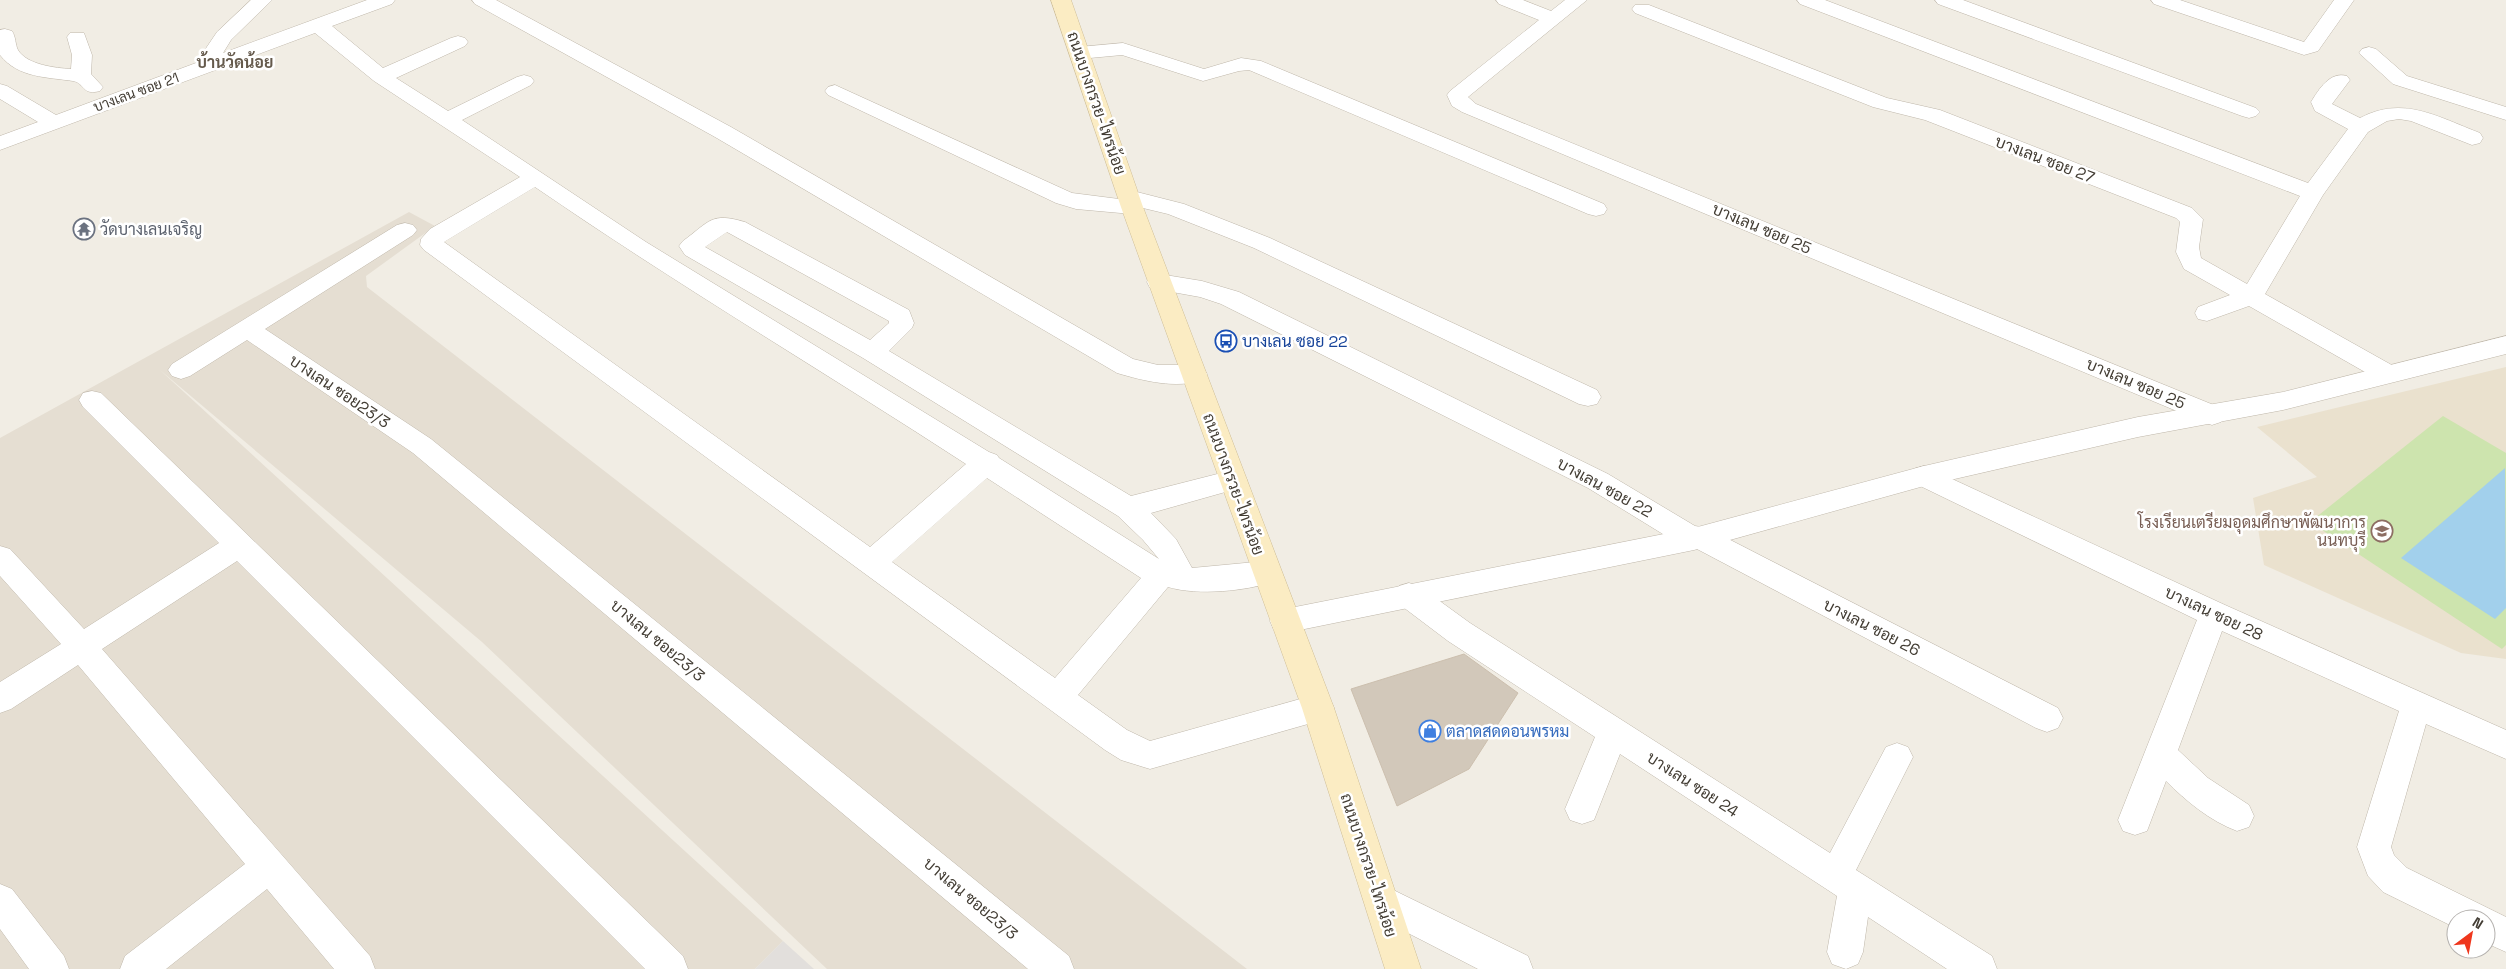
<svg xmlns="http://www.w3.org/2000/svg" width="2506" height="969" font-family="'Space Grotesk',Sarabun,sans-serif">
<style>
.residential{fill:#e5ded2}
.education{fill:#eae1ce}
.green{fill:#cde4ae}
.parking{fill:#e2dfdc}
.water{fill:#a2d0ec}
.building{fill:#d2c8ba;stroke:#ccbfae}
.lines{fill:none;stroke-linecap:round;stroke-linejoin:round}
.minor-casing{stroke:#bfb7aa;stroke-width:1}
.tertiary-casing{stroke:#bfb7aa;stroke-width:1}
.secondary-casing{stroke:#cfbe96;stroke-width:1}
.minor{fill:#fff;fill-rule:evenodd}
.tertiary{fill:#fff;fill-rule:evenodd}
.secondary{fill:#fbecc3;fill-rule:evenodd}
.labels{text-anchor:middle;stroke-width:5;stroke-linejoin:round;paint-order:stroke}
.far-street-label{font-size:14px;fill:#433d34;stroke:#fff}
.far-quarter-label{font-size:16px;font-weight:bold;fill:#655a4c;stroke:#fff}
.street-label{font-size:16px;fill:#433d34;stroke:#fff}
.worship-label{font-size:16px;fill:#5b616d;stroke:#fff;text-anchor:start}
.transit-label{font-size:16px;fill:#164399;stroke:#fff;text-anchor:start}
.education-label{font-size:16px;fill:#785e54;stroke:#fff;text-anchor:end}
.shop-label{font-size:16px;fill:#366cbe;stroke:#fff;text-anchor:start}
</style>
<rect width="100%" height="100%" fill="#f1ede4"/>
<path class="residential" d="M409,212L435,226L366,276L367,287L1247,969H827L482,642L160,370L783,941L755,969H0V438Z"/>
<path class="education" d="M2506,367V659L2461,653L2264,565L2253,498L2317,477L2257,427Z"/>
<path class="green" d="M2443,416L2506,453V645L2502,649L2310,522Z"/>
<path class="parking" d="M783,941L814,969H755Z"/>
<path class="water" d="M2505,468L2506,608L2495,619L2401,558Z"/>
<path class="building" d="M1464,654L1518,693L1469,769L1397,806L1351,689Z"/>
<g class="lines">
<g class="minor-casing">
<path id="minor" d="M251,0H272L231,40L223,53L367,0H395L392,4L332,26L383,68L451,38L458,36L465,38L468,42L465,46L396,78L448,111L517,77L524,75L531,77L534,81L531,85L462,120L646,242L989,452L997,455L999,458L1159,559L1143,540L1118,516L863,358L685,255L679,246L683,241C710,221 711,212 745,222L909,310L914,323L912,328L889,351L1131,496L1233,470L1243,473L1247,480L1243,487L1151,513L1176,539L1192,568L1266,561L1276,565L1281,573L1276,581C1247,591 1198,596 1168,587L1078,695L1127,730L1150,741L1318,694L1329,698L1334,708L1329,718L1150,769L1121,760L1105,750L424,250L420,245L421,239L430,229L520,177L374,81L315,33L0,150V136L38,122L0,99V84L7,86L56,115L196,63L217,32ZM535,187C676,284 823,371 966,464L870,547L444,242ZM727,232L889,321V323L870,340L705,247ZM987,478L1141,578L1055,678L892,562Z
M472,0H496L731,127L1133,359L1158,365H1194L1203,368L1207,374L1203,380C1176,389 1144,381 1117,373L715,137L475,4Z
M1496,0H1523L1551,11L1565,0H1587L1468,97L1476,104L2221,408L2225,415L2221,422L2212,425L2203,422L1462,112L1452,106L1447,95L1450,91L1539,20L1499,4Z
M1797,0H1825L2308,183L2348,129L2315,111L2311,102C2319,89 2330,71 2347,76L2350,80L2332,104L2360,118C2403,95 2438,117 2480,133L2483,138L2480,143L2472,145L2411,121L2399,119L2387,121L2368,132L2323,195L2265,294L2397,368L2401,374L2397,380L2388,383L2379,380L2249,306L2207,321L2198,319L2195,313L2198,307L2230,295L2184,269L2176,252L2180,222L2176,218L1925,120L1873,107L1635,13L1632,9L1635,5H1649L1887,98L1940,110L2192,208L2203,219L2199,247L2201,258L2247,284L2300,196L1800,4Z
M1935,0H1963L2256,108L2260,112L2256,116L2249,118L2242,116L1938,4Z
M2151,0H2180L2304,42L2334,0H2354L2318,51L2304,55L2154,4Z
M5,29L12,31C16,37 15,44 18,50C27,65 56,68 71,69L72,55L67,37L70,33H84L92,55L91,74L103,87L100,91C82,96 85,83 73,81C47,77 18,78 0,55V30Z
M1123,43L1204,69L1241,58L1261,61L1604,204L1607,209L1604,214L1596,216L1588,214L1249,70L1239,71L1203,81L1122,55L1079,59L1072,57L1069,53L1072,49L1079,47Z
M2369,47L2376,49L2407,76L2506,107V120L2393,84L2359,53L2362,49Z
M835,85L1072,193L1119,199L1121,192L1129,190L1184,204L1270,238L1597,390L1601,397L1597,404L1588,406L1579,404L1254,248L1168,214L1143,208L1140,212L1132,214L1076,209L1056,203L828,95L825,91L828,87Z
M405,223L413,225L417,230L413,235L265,329L431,439L1069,956L1074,969H1028L413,453L247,340L190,376L181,379L172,376L168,370L172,364L397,225Z
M1159,274L1202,281L1239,292L1608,474L1695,526L1707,528L2058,708L2063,718L2058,728L2047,732L2036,728L1697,549L1684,547L1588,488L1221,304L1200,297L1150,288L1147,282L1150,276Z
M92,391L101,393L683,956L688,969H645L237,561L102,649L370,956L375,969H334L267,889L166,969H120L125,956L245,864L78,665L11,709L0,713V682L61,644L0,576V546L10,549L84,629L219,543L83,407L79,400L83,393Z
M1924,466L2225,605L2506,730V759L2426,724L2391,847L2394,855L2407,868L2506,917V952L2486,943V919H2456V928L2383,892L2368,876L2357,847L2399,711L2222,631L2178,750L2208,778L2249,805L2254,816L2249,827L2237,831C2210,821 2186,801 2166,781L2147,831L2135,835L2123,831L2118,820L2197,620L1914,483L1910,476L1914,469Z
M1409,583L1419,586L1470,623L1830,853L1886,747L1897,743L1908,747L1913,757L1856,870L1992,956L1997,969H1947L1868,917L1863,952L1858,964L1846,969L1832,964L1827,952L1837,896L1620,754L1594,820L1582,824L1570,820L1565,809L1595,737L1448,641L1399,604L1394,595L1399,586Z
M0,884L12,889L64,956L69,969H29L0,929Z
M1381,884L1528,956L1533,969H1478L1369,913L1364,901L1369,889Z"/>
</g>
<g class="tertiary-casing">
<path id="tertiary" d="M2506,336V354L2283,410L2138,437L1924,486L1694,550L1285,633L1274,630L1270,621L1274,612L1285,609L1694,528L1924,466L2138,417L2283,392Z"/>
</g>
<g class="secondary-casing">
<path id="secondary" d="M1051,0H1071L1143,207L1334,708L1421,969H1385L1302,708L1121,207Z"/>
</g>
<use href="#minor" class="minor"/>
<use href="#tertiary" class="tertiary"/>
<use href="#secondary" class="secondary"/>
</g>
<defs>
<g id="temple-ring" transform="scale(1.125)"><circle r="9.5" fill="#fff" stroke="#6b7280" stroke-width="1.5"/><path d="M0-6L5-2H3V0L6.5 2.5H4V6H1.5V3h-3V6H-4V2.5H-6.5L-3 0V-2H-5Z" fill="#6b7280"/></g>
<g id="bus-ring" transform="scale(1.125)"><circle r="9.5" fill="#fff" stroke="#1a4fb4" stroke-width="1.5"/><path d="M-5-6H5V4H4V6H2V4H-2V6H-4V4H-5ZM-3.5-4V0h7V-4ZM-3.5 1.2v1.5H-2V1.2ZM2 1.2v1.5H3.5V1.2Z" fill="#1a4fb4"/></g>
<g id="school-ring" transform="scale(1.125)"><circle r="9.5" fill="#fff" stroke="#8d6e63" stroke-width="1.5"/><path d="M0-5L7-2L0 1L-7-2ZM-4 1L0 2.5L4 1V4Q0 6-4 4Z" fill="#8d6e63"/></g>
<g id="shop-ring" transform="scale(1.125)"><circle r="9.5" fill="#fff" stroke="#3f7fe0" stroke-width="1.5"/><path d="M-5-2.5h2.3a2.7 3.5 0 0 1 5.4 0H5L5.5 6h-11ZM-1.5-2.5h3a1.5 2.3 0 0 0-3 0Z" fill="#3f7fe0"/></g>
</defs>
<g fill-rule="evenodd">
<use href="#temple-ring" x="84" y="229"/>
<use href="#bus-ring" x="1226" y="341"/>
<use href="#school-ring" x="2382" y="531"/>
<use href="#shop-ring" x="1430" y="731"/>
</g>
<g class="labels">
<g class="far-street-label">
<text transform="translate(136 92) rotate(-20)" y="5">บางเลน ซอย 21</text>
</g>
<g class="far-quarter-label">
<text x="235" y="68">บ้านวัดน้อย</text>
</g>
<g class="street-label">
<text transform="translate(1097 103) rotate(71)" y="6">ถนนบางกรวย-ไทรน้อย</text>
<text transform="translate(2045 159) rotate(21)" y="6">บางเลน ซอย 27</text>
<text transform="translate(1762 228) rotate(23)" y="6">บางเลน ซอย 25</text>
<text transform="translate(2136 383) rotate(23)" y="6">บางเลน ซอย 25</text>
<text transform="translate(340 391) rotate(34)" y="6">บางเลน ซอย23/3</text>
<text transform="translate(1234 484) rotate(70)" y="6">ถนนบางกรวย-ไทรน้อย</text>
<text transform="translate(1605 487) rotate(29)" y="6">บางเลน ซอย 22</text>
<text transform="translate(2214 613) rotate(25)" y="6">บางเลน ซอย 28</text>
<text transform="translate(1872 627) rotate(27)" y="6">บางเลน ซอย 26</text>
<text transform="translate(658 640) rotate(40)" y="6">บางเลน ซอย23/3</text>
<text transform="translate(1693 784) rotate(33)" y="6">บางเลน ซอย 24</text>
<text transform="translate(1369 865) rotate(72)" y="6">ถนนบางกรวย-ไทรน้อย</text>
<text transform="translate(971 898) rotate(40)" y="6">บางเลน ซอย23/3</text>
</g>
<g class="worship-label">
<text x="100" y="235">วัดบางเลนเจริญ</text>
</g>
<g class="transit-label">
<text x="1242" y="347">บางเลน ซอย 22</text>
</g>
<g class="education-label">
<text x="2366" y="528">โรงเรียนเตรียมอุดมศึกษาพัฒนาการ<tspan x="2366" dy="18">นนทบุรี</tspan></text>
</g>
<g class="shop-label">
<text x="1446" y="737">ตลาดสดดอนพรหม</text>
</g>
</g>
<g transform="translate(2471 934) rotate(32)"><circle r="24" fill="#ffffff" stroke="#b4b1ae"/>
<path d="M0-4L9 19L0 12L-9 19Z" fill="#ef371d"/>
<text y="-8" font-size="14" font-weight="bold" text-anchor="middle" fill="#433d34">N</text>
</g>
</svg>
